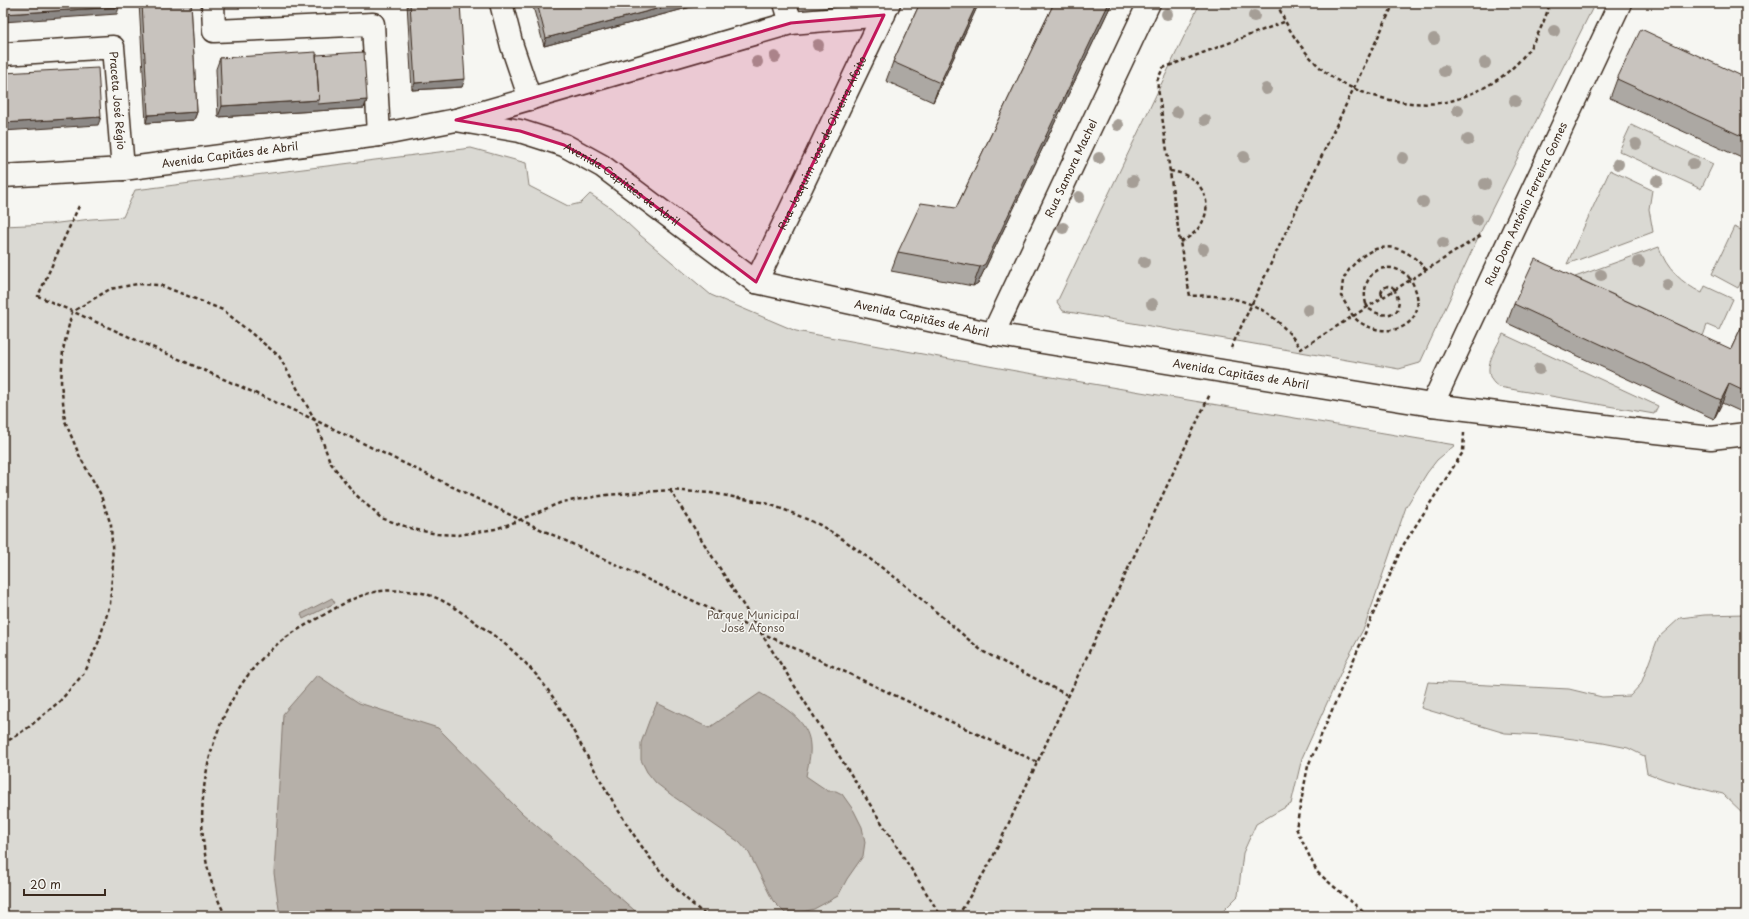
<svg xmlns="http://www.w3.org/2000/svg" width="1749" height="919" font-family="'Playpen Sans',sans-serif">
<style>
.green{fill:#dad9d3;stroke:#8a8278}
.water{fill:#b6b0a9;stroke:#857a71}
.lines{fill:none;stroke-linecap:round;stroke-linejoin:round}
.minor-casing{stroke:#3b2a1e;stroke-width:25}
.tertiary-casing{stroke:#3b2a1e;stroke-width:25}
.path{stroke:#3b2a1e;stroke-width:2.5;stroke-dasharray:4 3;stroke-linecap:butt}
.minor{stroke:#f6f6f2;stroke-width:22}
.tertiary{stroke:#f6f6f2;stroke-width:22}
.path-bridge{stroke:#3b2a1e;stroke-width:2.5;stroke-dasharray:4 3;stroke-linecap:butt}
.tree{fill:#a59e96}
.wall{fill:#aca8a3;stroke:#3b2a1e}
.shaded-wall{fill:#8c8885;stroke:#3b2a1e}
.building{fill:#c8c3be;stroke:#3b2a1e}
.marked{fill:#c2185b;fill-opacity:0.2;stroke:#c2185b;stroke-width:3;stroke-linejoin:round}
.labels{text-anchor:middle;stroke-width:3;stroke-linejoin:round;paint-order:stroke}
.street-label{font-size:11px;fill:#3b2a1e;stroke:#f6f6f2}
.park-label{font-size:11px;fill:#63564b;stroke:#f6f6f2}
</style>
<rect width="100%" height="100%" fill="#f6f6f2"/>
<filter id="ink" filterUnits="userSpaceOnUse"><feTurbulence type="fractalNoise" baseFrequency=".025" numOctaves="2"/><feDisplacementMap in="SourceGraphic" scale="8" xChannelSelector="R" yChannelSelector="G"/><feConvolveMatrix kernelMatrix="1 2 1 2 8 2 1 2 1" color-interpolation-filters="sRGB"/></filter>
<g filter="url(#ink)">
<path class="green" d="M1200,3H1595L1481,231L1420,363L1399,369L1063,311L1057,302Z
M1631,125L1713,164L1701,189L1619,151Z
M471,148L526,163L529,186L568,206L581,203L590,194L611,208L640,235L711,295L796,331L1016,371L1455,445L1437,460L1427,473L1406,507L1365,626L1346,661L1302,758L1291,804L1256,824L1243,853L1238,896L1218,916H3V226L50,224L91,219L123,217L135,190Z
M1610,170L1652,190L1649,209L1653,232L1567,264Z
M1734,227L1746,232V272L1738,288L1712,274Z
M1659,247C1666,269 1682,283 1702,293L1705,286L1733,299L1719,330L1707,325L1703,336L1575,277Z
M1503,334L1658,406L1654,414L1499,387C1478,374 1495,350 1503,334Z
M1746,614V816L1723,794L1666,780L1647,773L1644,756L1628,748L1603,743L1544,735L1505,733L1421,708L1428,682L1569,689L1602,697L1630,696L1641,684L1658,638L1680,618L1704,615Z"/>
<path class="water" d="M332,598L335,603L303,619L301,614Z
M317,675L359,703L438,728L522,813L641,916H280L274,873L283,714Z
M760,693C779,704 809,719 810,745C811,756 808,765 806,776L828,791H836L842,794L854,811L862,827L865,842L863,856L847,879L838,896L814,909L788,916L773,901L749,853L739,842L674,797L656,783L647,772L641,760V743L649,721L657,703L709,728Z"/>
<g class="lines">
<g class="minor-casing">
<g id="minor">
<path d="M213,3L214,31L373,24L379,135"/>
<path d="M501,3L512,46L530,99"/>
<path d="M785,3L791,23"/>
<path id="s1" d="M3,54L113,47L123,169"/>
<path id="s2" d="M756,282L889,3"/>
<path id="s3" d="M993,334L1149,3"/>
<path id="s4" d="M1432,405L1620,3"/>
<path d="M1638,430L1711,438L1746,434"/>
</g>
</g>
<g class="tertiary-casing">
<g id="tertiary">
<path id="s5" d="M456,120L520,131L564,145L602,166L756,282L993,334L1432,405L1638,430"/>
<path id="s6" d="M3,176L123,169L379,135L456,120L791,23L884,15"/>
</g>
</g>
<path class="path" d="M1277,3C1287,29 1302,51 1323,70C1352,96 1417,111 1454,100C1479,92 1504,79 1521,59C1535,44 1544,23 1550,3
M1284,22L1163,68L1157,81L1180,242L1190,296C1240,293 1273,307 1301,349L1483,234
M1170,171C1213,176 1220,224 1180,242
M79,206L38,296L315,420L521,520L1037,762
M1412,282C1432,320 1395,343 1361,323C1352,318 1347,305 1341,296C1342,291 1342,286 1343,281C1345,274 1352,266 1357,261C1381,238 1407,246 1426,270
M1381,293L1383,288L1388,286L1393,287
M1366,304C1359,275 1384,256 1408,276
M1369,309C1379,315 1387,317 1397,311L1399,301L1395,291
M1231,348L1394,3
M670,490L941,916
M3,744L29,727L60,701L85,672L99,641L110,604L113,563L111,525L100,493L80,457L65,421L61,382L63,350L72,312L110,289L137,284L160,285L223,310L279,356L315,420L330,462L354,493L381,518L413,529L437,534L459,535L495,529L510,524L562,502L607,495L670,490L711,493L766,503L790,512L820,525L844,540L900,581L982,651L1067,695
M226,916C180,834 203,709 274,647C290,633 308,624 327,613C356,596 372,588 407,591C414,592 423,592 429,595C447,601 464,614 479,625C503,641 524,659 542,682C562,708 577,738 593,767C624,821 656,878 707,916
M958,916L991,861L1210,394
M1368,916L1317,872L1296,828L1308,766L1402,547L1463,452L1464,433"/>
<use href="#minor" class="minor"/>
<use href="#tertiary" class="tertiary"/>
<path class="path-bridge" d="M1408,276L1412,282
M1393,287L1395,291
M1381,293L1384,299
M1366,304L1369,309"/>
</g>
<g class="tree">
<circle cx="1167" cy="14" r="6"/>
<circle cx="1254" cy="16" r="6"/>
<circle cx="1554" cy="31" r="6"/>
<circle cx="1434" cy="39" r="6"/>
<circle cx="818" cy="45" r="6"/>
<circle cx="775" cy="57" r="6"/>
<circle cx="757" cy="62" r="6"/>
<circle cx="1485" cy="63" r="6"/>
<circle cx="1444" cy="71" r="6"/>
<circle cx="1266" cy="89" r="6"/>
<circle cx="1515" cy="101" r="6"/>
<circle cx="1458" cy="110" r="6"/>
<circle cx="1177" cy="112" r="6"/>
<circle cx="1205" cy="120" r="6"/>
<circle cx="1118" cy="125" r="6"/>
<circle cx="1468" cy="140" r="6"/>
<circle cx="1636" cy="144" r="6"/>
<circle cx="1244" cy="157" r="6"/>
<circle cx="1099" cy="158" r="6"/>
<circle cx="1403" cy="158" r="6"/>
<circle cx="1618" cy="164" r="6"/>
<circle cx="1693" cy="164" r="6"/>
<circle cx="1133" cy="181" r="6"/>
<circle cx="1657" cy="181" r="6"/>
<circle cx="1485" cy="184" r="6"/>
<circle cx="1079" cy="197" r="6"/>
<circle cx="1423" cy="202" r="6"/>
<circle cx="1477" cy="220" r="6"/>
<circle cx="1063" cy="228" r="6"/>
<circle cx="1443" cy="243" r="6"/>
<circle cx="1203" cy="249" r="6"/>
<circle cx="1144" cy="262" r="6"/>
<circle cx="1639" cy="262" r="6"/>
<circle cx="1601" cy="275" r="6"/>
<circle cx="1667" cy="285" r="6"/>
<circle cx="1152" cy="304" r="6"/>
<circle cx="1308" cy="310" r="6"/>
<circle cx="1539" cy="369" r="6"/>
</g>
<path class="wall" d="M139,3H191L197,112L194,120L146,123Z
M407,3H460L462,87L412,90Z
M532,3H706L544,46Z
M920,3H979L933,102L886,81L893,62Z
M1054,3H1112L978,283L973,286L891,271L898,252L956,208Z
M316,55L367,100L364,108L218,117L216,69L220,58Z
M1746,78V160L1610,98L1617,79Z
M1514,304L1731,349L1746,317V414L1722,403L1714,419L1507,323Z"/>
<path class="shaded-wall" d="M239,3H304L238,7Z
M679,3H706L544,46L546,38Z
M977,3H979L933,102L940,83Z
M1109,3H1112L978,283L973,286L980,267Z
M119,7L117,14L3,22V14Z
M465,79L462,87L412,90L415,83Z
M319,100H367L364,108L218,117L222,106Z
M197,112L194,120L146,123L148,115Z
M101,117L98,125L3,131V123Z
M1729,384L1722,403L1714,419L1721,400Z"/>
<path class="building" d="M3,3H119V7L3,14Z
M142,3H191L197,112L148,115Z
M410,3H460L465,79L415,83Z
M537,3H679L546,38Z
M920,3H977L940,83L893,62Z
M1054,3H1109L985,264L980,267L898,252L921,203L956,208Z
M1641,29L1746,78V138L1617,79Z
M316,52L319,100L222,106L220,58Z
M364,52L367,100L318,104L319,100L316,55Z
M98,68L101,117L3,123V73Z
M1535,259L1731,349L1746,317V392L1729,384L1721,400L1514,304Z"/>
</g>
<path class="marked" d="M884,15L756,282L602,166L564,145L520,131L456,120L791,23Z"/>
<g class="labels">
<g class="street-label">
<text dy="4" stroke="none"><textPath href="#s1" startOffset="164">Praceta José Régio</textPath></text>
<text dy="4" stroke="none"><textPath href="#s2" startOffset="154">Rua Joaquim José de Oliveira Afoito</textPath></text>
<text dy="4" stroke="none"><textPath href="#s6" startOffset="228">Avenida Capitães de Abril</textPath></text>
<text dy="4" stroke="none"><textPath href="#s3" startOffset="183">Rua Samora Machel</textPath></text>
<text dy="4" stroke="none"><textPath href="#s5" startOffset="181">Avenida Capitães de Abril</textPath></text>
<text dy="4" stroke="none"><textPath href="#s4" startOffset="222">Rua Dom António Ferreira Gomes</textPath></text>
<text dy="4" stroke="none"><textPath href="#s5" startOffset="517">Avenida Capitães de Abril</textPath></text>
<text dy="4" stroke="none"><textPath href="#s5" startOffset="841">Avenida Capitães de Abril</textPath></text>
</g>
<g class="park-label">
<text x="753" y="619">Parque Municipal<tspan x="753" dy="13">José Afonso</tspan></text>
</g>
</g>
<rect width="1749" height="919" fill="none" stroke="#f6f6f2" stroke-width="16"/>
<rect x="8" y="8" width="1733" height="903" fill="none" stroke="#3b2a1e" stroke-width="1.5" filter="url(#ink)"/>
<path d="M24 889v6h81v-6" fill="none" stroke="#3b2a1e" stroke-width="2"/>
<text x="30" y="889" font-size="12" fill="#3b2a1e" stroke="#f6f6f2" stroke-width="3" paint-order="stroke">20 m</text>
</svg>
